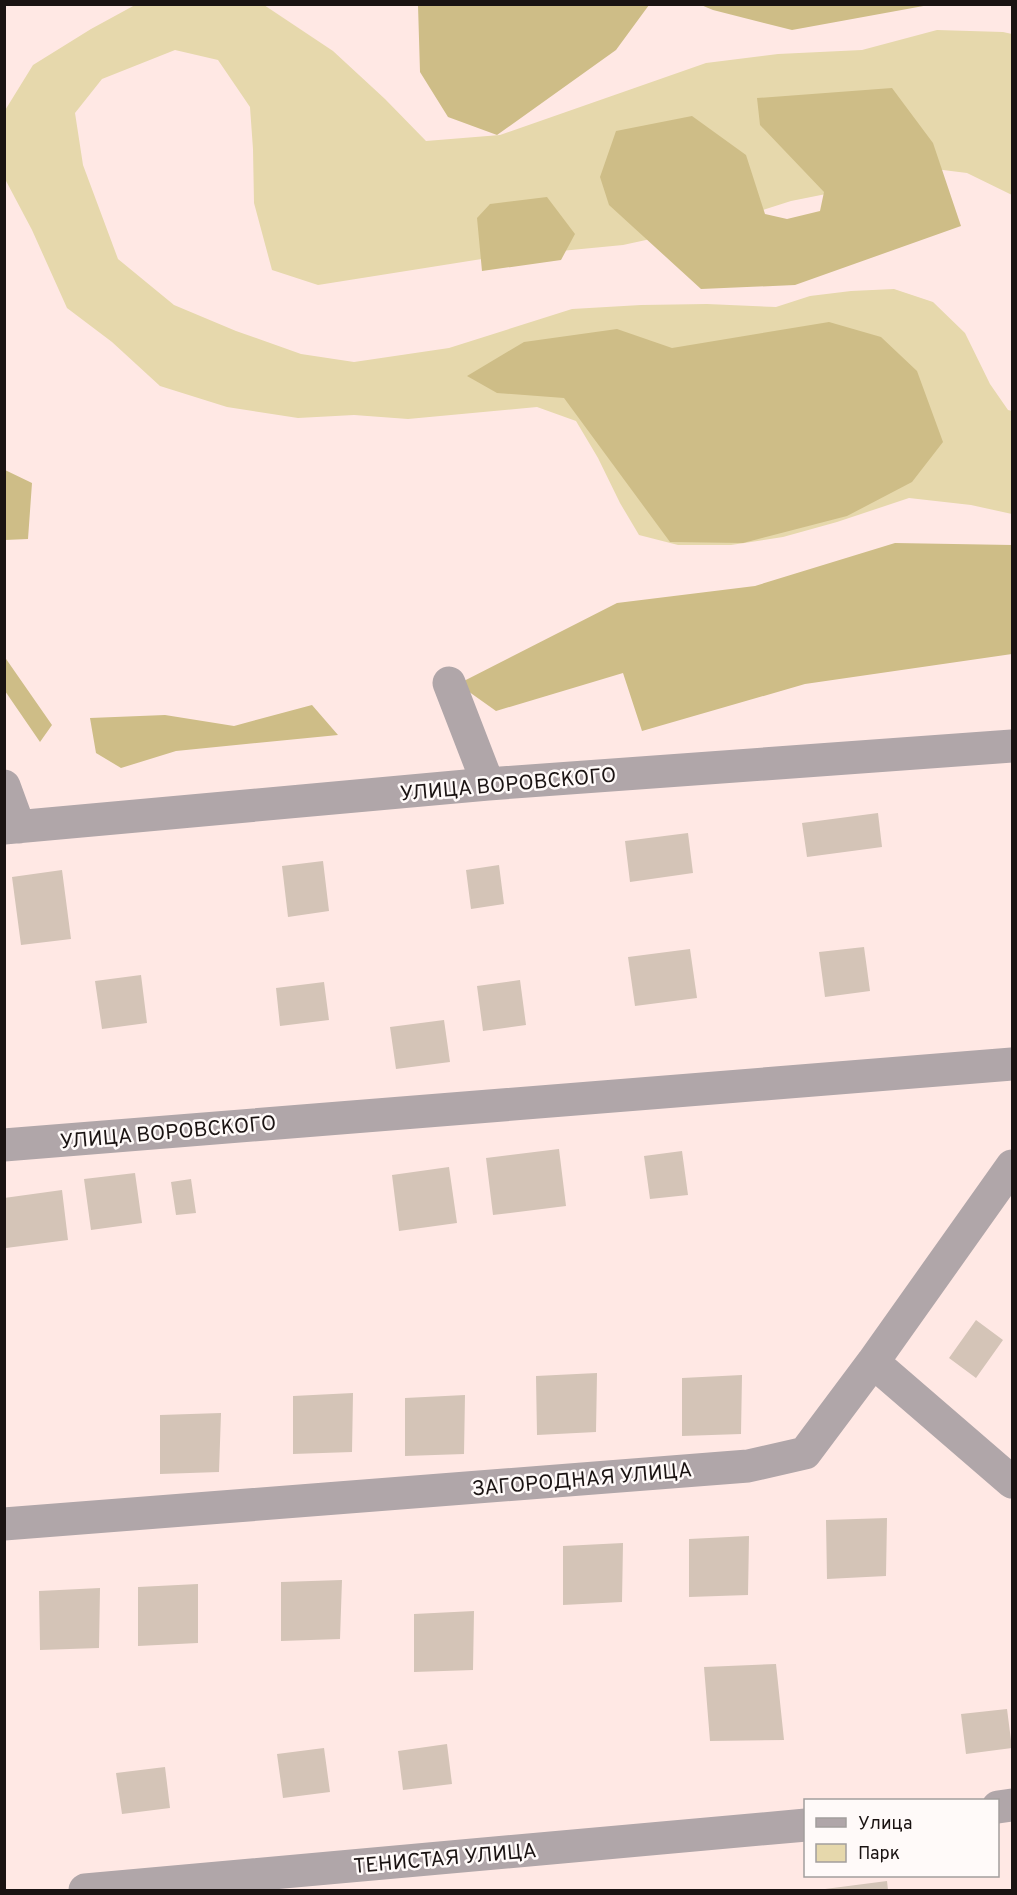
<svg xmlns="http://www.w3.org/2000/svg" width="1017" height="1895" font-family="Overpass,sans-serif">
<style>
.green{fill:#e6d8ac}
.forest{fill:#cebd87}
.building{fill:#d4c4b7}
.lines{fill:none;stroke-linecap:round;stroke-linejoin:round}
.minor{stroke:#b0a6a9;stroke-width:33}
.labels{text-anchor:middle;stroke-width:5;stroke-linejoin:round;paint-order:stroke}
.street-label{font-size:21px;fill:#1a1312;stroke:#fffaf9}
</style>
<rect width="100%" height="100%" fill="#ffe8e4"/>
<path class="green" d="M135,5H264L333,51L385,99L426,141L500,135L706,63L778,54L862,50L937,30L1003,32L1012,34V195L967,173L903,165L856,188L791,201L715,225L623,245L488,258L318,285L272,270L254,203L253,149L250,107L218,60L175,50L102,79L75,113L83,165L118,259L174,305L236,331L301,354L354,362L449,348L572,309L641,305L707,304L776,307L810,296L851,291L894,289L933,302L965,333L990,384L1008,410L1012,411V514L971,505L909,498L837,522L783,537L731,545H678L639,535L620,503L598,458L576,421L537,407L408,419L354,415L298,418L227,407L160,386L112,342L67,308L32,230L5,179L4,112L33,65L91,29Z"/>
<path class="forest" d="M418,5V4L649,5L616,50L497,135L448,117L420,72Z
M701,5H929L792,30L713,10Z
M892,88L933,143L961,226L795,285L701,289L609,205L600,177L616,131L692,116L746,155L765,214L787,219L820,211L824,192L760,125L757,98Z
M547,197L575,234L561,260L482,271L477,218L490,204Z
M829,322L881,337L917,371L943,442L912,482L847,516L743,543L670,542L564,398L497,393L467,376L524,342L617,329L672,348Z
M5,470L32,483L28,539L5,540Z
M895,543L1012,545V654L805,684L642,731L623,673L496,711L458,684L617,603L755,586Z
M4,656L52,725L40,742L5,691Z
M312,705L338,735L176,751L121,768L96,753L90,718L165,715L234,726Z"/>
<path class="building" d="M878,813L882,847L807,857L802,823Z
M688,833L693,873L630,882L625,841Z
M323,861L329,911L288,917L282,866Z
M499,865L504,904L471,909L466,870Z
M62,870L71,939L21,945L12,877Z
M864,947L870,991L825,997L819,952Z
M690,949L697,998L635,1006L628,957Z
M141,975L147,1023L102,1029L95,981Z
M520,980L526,1025L483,1031L477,986Z
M324,982L329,1020L280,1026L276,988Z
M444,1020L450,1062L396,1069L390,1027Z
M559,1149L566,1206L493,1215L486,1158Z
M682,1151L688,1195L650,1199L644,1156Z
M449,1167L457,1223L399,1231L392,1175Z
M135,1173L142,1223L91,1230L84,1179Z
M191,1179L196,1213L176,1215L171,1182Z
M62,1190L68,1240L6,1248L4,1198Z
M976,1320L1003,1340L976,1378L949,1358Z
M597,1373L596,1432L537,1435L536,1376Z
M742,1375L741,1434L682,1436V1378Z
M353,1393L352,1452L293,1454V1396Z
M465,1395L464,1454L405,1456V1398Z
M221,1413L219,1472L160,1474V1415Z
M887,1518L886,1576L827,1579L826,1520Z
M749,1536L748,1595L689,1597V1539Z
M623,1543L622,1602L563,1605V1546Z
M342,1580L340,1639L281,1641V1582Z
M198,1584V1643L138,1646V1587Z
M100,1588L99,1648L40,1650L39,1591Z
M474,1611L473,1670L414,1672V1614Z
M776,1664L784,1740L710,1741L704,1667Z
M1007,1709L1012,1748L966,1754L961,1714Z
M447,1744L452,1784L403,1790L398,1751Z
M324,1748L330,1792L283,1798L277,1754Z
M165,1767L170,1808L122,1814L116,1773Z
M887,1881L888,1890H825V1889Z"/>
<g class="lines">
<path class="minor" d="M449,683L488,784
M4,786L19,827
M4,828L488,784L1012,746
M4,1145L1012,1064
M873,1362L1012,1482
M4,1524L748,1466L805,1453L873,1362L1012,1166
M998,1807L1012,1805
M85,1890L806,1825"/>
</g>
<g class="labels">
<g class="street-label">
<text transform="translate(508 784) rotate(-5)" y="7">УЛИЦА ВОРОВСКОГО</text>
<text transform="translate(168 1132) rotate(-5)" y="7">УЛИЦА ВОРОВСКОГО</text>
<text transform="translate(582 1479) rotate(-5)" y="7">ЗАГОРОДНАЯ УЛИЦА</text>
<text transform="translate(445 1858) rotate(-5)" y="7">ТЕНИСТАЯ УЛИЦА</text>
</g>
</g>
<rect width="1017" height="1895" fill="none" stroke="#1a1312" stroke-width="12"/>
<rect x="804" y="1799" width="195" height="78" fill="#fffaf9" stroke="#a39e9d" stroke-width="1.5"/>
<rect x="816" y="1818" width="30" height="9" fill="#b0a6a9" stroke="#a39e9d" stroke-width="1.5"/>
<text x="858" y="1829" font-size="18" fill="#1a1312">Улица</text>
<rect x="816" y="1844" width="30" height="18" fill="#e6d8ac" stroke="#a39e9d" stroke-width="1.5"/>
<text x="858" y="1859" font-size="18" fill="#1a1312">Парк</text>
</svg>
